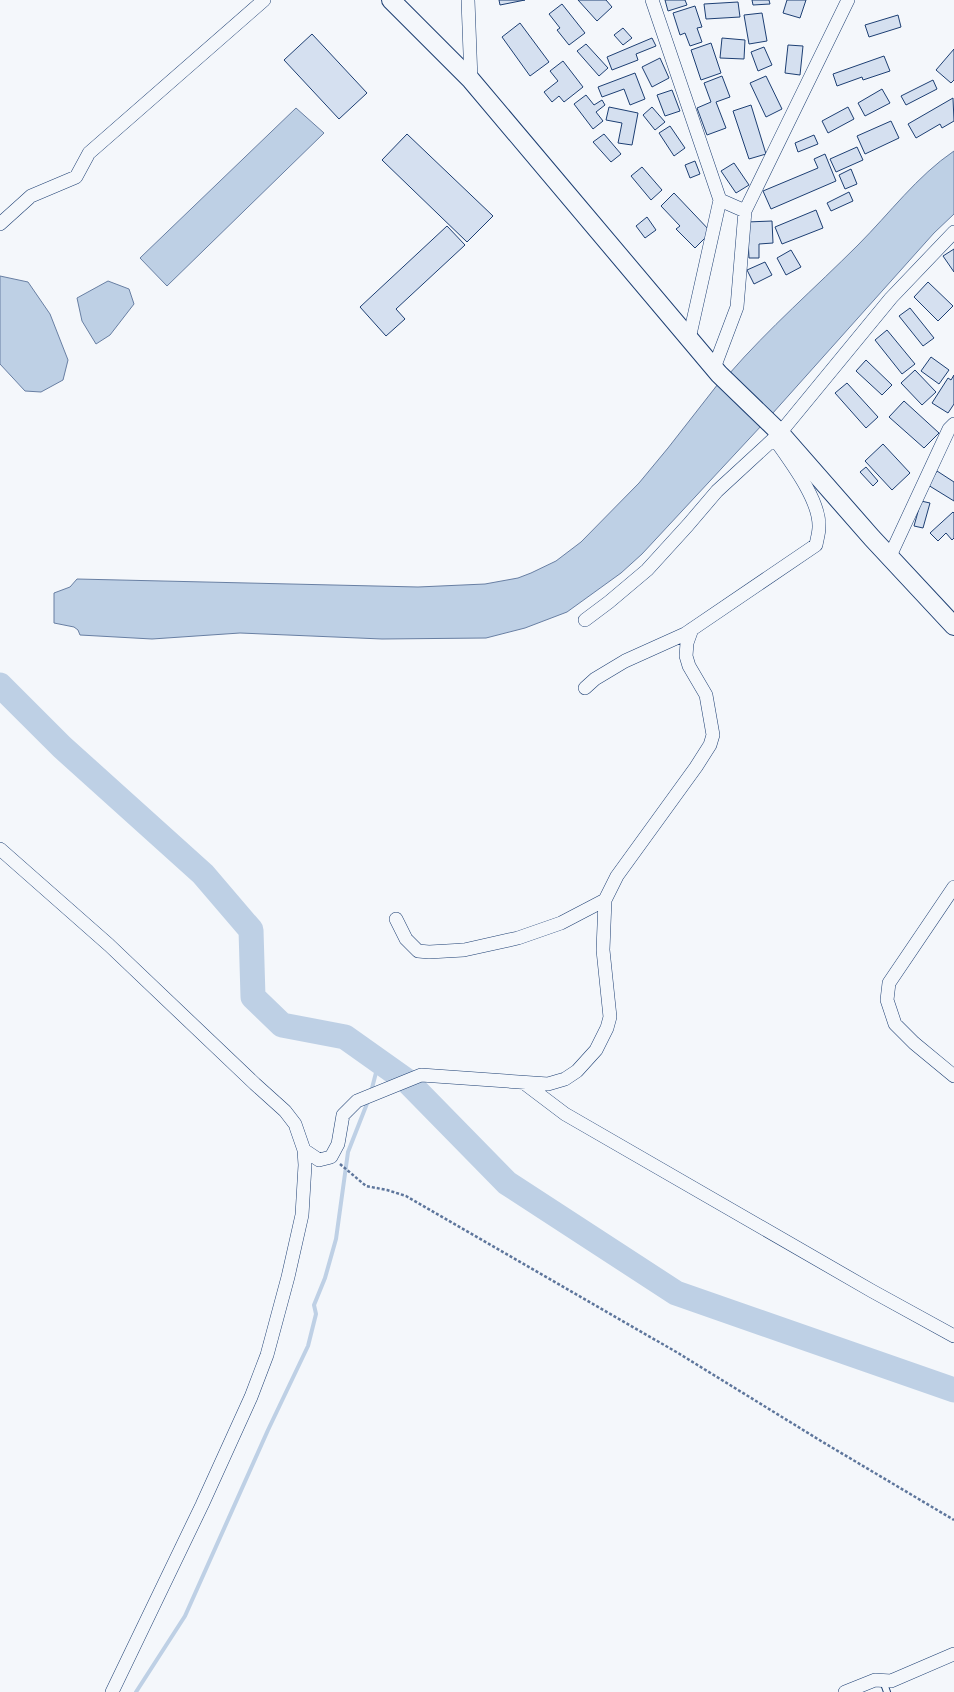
<svg xmlns="http://www.w3.org/2000/svg" width="954" height="1692" font-family="'Libre Baskerville',serif">
<style>
.water{fill:#bed0e5;stroke:#687fa3}
.lines{fill:none;stroke-linecap:round;stroke-linejoin:round}
.stream{stroke:#bed0e5;stroke-width:4}
.river{stroke:#bed0e5;stroke-width:25}
.building{fill:#d5e0f0;stroke:#1d3f73}
.service-casing{stroke:#1d3f73;stroke-width:8}
.minor-casing{stroke:#1d3f73;stroke-width:14}
.secondary-casing{stroke:#1d3f73;stroke-width:20}
.path{stroke:#5e769c;stroke-width:2.5;stroke-dasharray:3 2;stroke-linecap:butt}
.service{stroke:#f4f7fb;stroke-width:6}
.minor{stroke:#f4f7fb;stroke-width:13}
.secondary{stroke:#f4f7fb;stroke-width:18}
</style>
<rect width="100%" height="100%" fill="#f4f7fb"/>
<path class="water" d="M296,108L324,133L167,286L140,258Z
M954,151V214L934,233L772,414L729,374C769,328 815,288 858,245C890,213 917,176 954,151Z
M0,276L28,282L50,314L68,360L63,380L41,392L25,391L0,364Z
M108,281L129,289L134,304L110,335L96,344L82,321L77,298Z
M718,384L762,425L642,554L621,573L567,612L525,628L486,638L382,639L240,633L152,639L80,635L78,630L74,627L54,623V593L70,587L77,579L418,587L485,584L518,578L531,573L556,561L581,542L639,483L668,448Z"/>
<g class="lines">
<path class="stream" d="M371,1092L379,1061
M136,1692L185,1616L268,1430L308,1346L316,1314L314,1305L325,1278L336,1239L348,1152L368,1101"/>
<path class="river" d="M0,685L62,747L203,874L251,930L253,997L282,1025L345,1037L407,1081L507,1183L676,1293L954,1390"/>
</g>
<path class="building" d="M499,0H525L500,5Z
M578,0H606L612,7L597,21Z
M665,0H685L687,5L668,11Z
M752,0H769L770,4L753,5Z
M787,0H806L800,18L783,13Z
M738,2L740,17L706,19L704,4Z
M562,4L585,33L569,45L557,30L560,28L549,14Z
M695,6L702,27L697,28L702,42L690,46L685,33L680,35L673,13Z
M762,13L767,41L749,44L744,15Z
M898,15L901,27L869,37L865,25Z
M520,23L549,62L530,76L502,37Z
M623,28L632,38L623,45L614,35Z
M312,34L367,93L339,119L284,60Z
M652,38L656,46L636,54L638,60L612,70L607,57Z
M722,38L745,40L744,59L720,58Z
M711,43L721,73L701,80L691,50Z
M586,44L608,68L599,76L577,51Z
M788,45L803,46L800,75L785,73Z
M764,47L772,65L758,71L751,52Z
M954,49V80L951,83L936,70Z
M884,56L890,71L863,80L862,77L837,86L833,74Z
M660,58L669,78L652,87L642,67Z
M563,61L583,87L564,102L559,96L552,102L544,92L558,81L550,71Z
M635,73L645,99L630,105L624,89L602,97L598,87Z
M722,76L730,97L716,102L726,128L707,135L697,108L711,102L704,83Z
M766,76L782,109L766,117L750,83Z
M933,80L937,89L906,105L901,96Z
M882,89L890,103L865,116L858,103Z
M672,90L680,111L665,116L657,95Z
M586,95L594,105L602,100L605,105L596,112L603,121L593,129L574,104Z
M953,98L954,121L942,128L940,124L916,138L908,124Z
M751,105L766,154L749,159L733,111Z
M609,107L638,113L632,145L618,143L622,123L606,120Z
M652,107L665,122L655,130L643,115Z
M848,107L854,119L828,133L822,121Z
M891,121L899,138L865,154L857,136Z
M670,126L685,148L674,156L659,133Z
M407,134L493,216L467,242L382,160Z
M604,134L621,154L611,162L593,142Z
M814,135L818,144L798,152L795,143Z
M857,147L863,160L836,172L830,159Z
M825,154L836,181L771,209L763,191L818,168L814,159Z
M695,161L700,174L690,178L685,165Z
M734,163L749,185L736,193L721,171Z
M642,167L662,190L651,200L631,176Z
M851,169L857,184L845,189L839,175Z
M849,192L853,201L831,211L827,203Z
M674,193L711,232L695,248L676,229L680,226L661,206Z
M816,210L823,228L782,244L775,227Z
M647,217L656,230L645,238L636,226Z
M772,221L773,243L759,244V258H749L747,222Z
M447,226L465,245L396,309L405,319L386,336L360,307Z
M954,249V272L943,256Z
M791,250L801,267L786,275L777,258Z
M765,262L772,275L754,284L747,270Z
M928,282L953,306L938,321L914,297Z
M910,308L934,338L923,346L899,316Z
M887,330L915,364L902,374L875,340Z
M931,357L949,370L939,384L921,371Z
M866,360L892,385L882,395L856,371Z
M915,370L936,392L922,405L901,383Z
M954,375V404L948,413L932,403L948,378L951,380Z
M847,383L878,417L866,428L835,393Z
M904,401L939,433L924,448L889,417Z
M883,444L910,473L892,490L865,461Z
M866,467L878,481L873,486L860,472Z
M937,471L954,482V501L928,485Z
M921,501L930,503L923,528L914,526Z
M953,512L954,513V538L952,540L946,533L938,541L930,533Z"/>
<g class="lines">
<g class="service-casing">
<path id="service" d="M883,1681L887,1692"/>
</g>
<g class="minor-casing">
<path id="minor" d="M468,0L471,80
M652,0L720,200L689,339
M720,200L745,211
M0,224L31,196L76,177L89,153L264,0
M714,368L737,307L745,211L848,0
M890,556L949,429L954,424
M585,620L609,602L647,570L688,525L717,491L780,433L891,298L954,232
M585,688L595,679L625,661L685,634L816,545C817,539 819,533 819,527C820,499 789,460 774,438
M0,849L109,945L255,1084L285,1111L295,1124L304,1150L305,1165L302,1215L288,1277L267,1355L251,1397L202,1505L112,1692
M954,887L889,983L887,1000L895,1024L914,1043L954,1076
M396,919L406,939L418,951L429,952L464,950L518,938L561,923L605,900L617,876L696,767L710,745L713,735L706,695L689,666L686,656L687,643L692,629
M524,1083L565,1114L872,1291L954,1336
M304,1150L319,1160L331,1157L338,1144L343,1115L357,1101L421,1075L548,1084L565,1079L577,1071L596,1050L607,1028L610,1017L603,950L605,900
M845,1692L875,1680L891,1681L954,1654"/>
</g>
<g class="secondary-casing">
<path id="secondary" d="M391,0L471,80L719,374L780,433L872,538L954,626"/>
</g>
<path class="path" d="M340,1164L366,1186L387,1190L406,1196L678,1353L821,1441L954,1520"/>
<use href="#service" class="service"/>
<use href="#minor" class="minor"/>
<use href="#secondary" class="secondary"/>
</g>
</svg>
